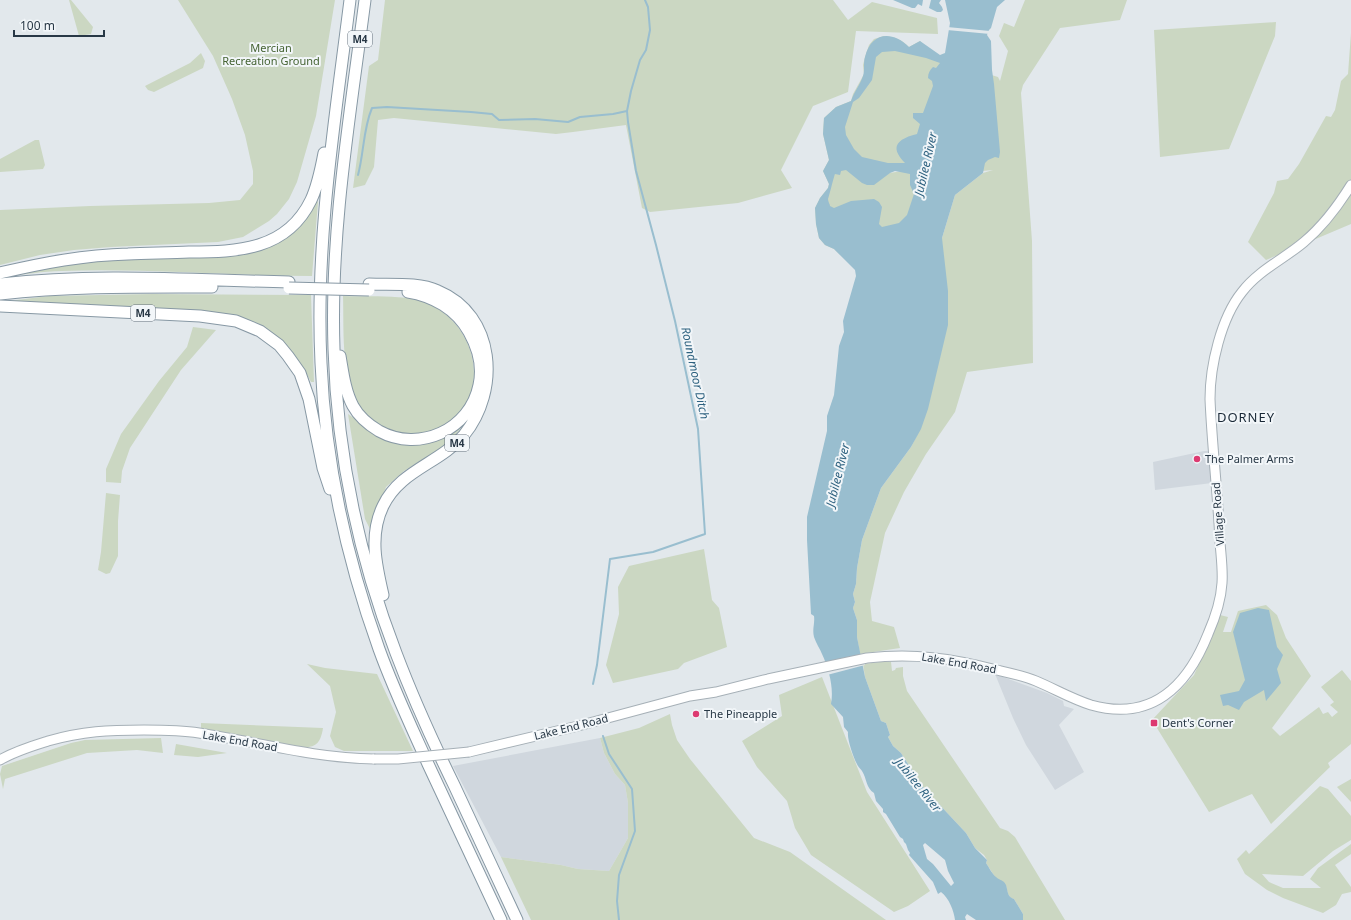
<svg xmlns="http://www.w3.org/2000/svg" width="1351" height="920" font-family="'Noto Sans',sans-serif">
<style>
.built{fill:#d0d7de}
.green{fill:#cbd7c2}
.water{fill:#99becf;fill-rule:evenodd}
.pier{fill:#e2e8ec}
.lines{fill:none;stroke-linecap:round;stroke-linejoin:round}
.stream{stroke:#99becf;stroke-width:2}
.secondary-casing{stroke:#a6b0b7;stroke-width:11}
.highway-casing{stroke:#8798a4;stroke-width:13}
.secondary{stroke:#fff;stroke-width:9}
.highway{stroke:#fff;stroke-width:11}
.secondary-bridge-casing{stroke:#a6b0b7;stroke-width:11;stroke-linecap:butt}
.highway-bridge-casing{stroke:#8798a4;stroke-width:13;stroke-linecap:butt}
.secondary-bridge{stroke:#fff;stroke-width:9}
.highway-bridge{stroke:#fff;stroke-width:11}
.poi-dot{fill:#dd3a71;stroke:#f2f6f9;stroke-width:1.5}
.labels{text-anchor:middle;stroke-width:4;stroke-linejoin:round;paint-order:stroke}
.shield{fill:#f2f6f9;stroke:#65717c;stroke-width:1}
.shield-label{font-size:10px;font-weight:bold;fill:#283846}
.park-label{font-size:11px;fill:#456333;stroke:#f2f6f9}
.poi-label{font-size:11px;fill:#283846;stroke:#f2f6f9;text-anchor:start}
.street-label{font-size:11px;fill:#283846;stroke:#f2f6f9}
.water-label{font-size:12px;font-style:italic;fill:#2d617f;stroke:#f2f6f9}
.quarter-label{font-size:13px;letter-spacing:1px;fill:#1a2937;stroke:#f2f6f9}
</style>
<rect width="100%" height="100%" fill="#e2e8ec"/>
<path class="built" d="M1204,451H1208L1212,483L1155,490L1153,462Z
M995,674L1047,693L1063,701L1064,706L1074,709L1059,725L1084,772L1055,790L1026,745L1013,718Z
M600,738L604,753L615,774L625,785L628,803V838L609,871L578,869L561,865L501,857L453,766Z"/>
<path class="green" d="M69,0H71L93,27L91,34L79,36Z
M178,0H335L316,116L297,182L289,199L277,214L269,221L243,237L218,242L111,247L74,250L40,255L0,265V210L90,206L209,203L240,200L253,184V171L245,135L232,99L213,56Z
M385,0H833L848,20L872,2L937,18L938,34L856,31L848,92L813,106L781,170L792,188L738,203L650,212L642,208L626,125L573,132L556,134L394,118L378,120L374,167L365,185L353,188L369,66L378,60Z
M1025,0H1127L1120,20L1060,28L1023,85L1021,93L1032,241L1033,363L967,372L955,412L926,454L904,492L885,533L870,602L872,621L894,627L900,648L860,654L857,637V620L853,608L855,602L853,594L856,584L857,568L862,540L881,488L911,447L922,425L917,420L942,238L955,195L983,173L993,170L982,171L985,73L998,77L1000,81L1008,51L999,36L1004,23L1014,27Z
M1276,22L1275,36L1229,149L1160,157L1154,30Z
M1351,33V224L1266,260L1248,242L1274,193L1277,181L1288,179L1299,164L1326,116L1331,117L1335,110L1341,81L1348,74Z
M884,36C895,37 901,39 909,47L920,41L943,64L938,86L912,166L883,174L909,170L913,173L915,192L910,219L856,270L834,249L825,245L819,238L816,224L815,208L820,198L828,188L829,184L823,171L829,160L823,134L824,118L836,107L851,101L853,94L864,74L863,65L865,57L869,45L874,39Z
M201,53L205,61L203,68L154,92L148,90L145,86L190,63Z
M35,140H39L45,165L43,169L0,172V159Z
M316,199L318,202L312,276C229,276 146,268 62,271C43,271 24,275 5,276L41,267L125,258L227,256L254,251Z
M153,294L311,295L314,382H311C290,339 266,324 220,313L0,302L49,296Z
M343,296C367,297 402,294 424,302C482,323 496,410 431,431C418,435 405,435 393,431C377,426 363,416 356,401C341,369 344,330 343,296Z
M193,327L216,330L181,370L130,448L122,471L121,483L106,482V469L121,434L159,381L187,347Z
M348,414L365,426L390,441L453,430L462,427L447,444L404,471L386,487L370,529L365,519Z
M106,493L120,495L118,521V556L110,573L106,574L98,570L101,552Z
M704,549L712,600L719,608L727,647L684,663L678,669L613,683L606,665L619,614L618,587L629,566Z
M1266,605L1277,615L1286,638L1311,676L1272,728L1280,736L1319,707L1323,714L1328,712L1332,717L1338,712L1330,705L1334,702L1321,687L1342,670L1351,681V744L1328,763L1330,767L1271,824L1252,794L1209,812L1152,720L1194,675L1220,615L1228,617L1223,632H1231L1238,611Z
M880,662H891L892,671L895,670L896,668L903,667V676L907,691L1000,828L1008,831L1015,837L1065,920H1023V914L1014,899L1011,898L1008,894L1006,886L995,877L986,863L987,860L984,855L975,848L966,833L922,786L901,753L893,746L888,737L890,735L886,723L881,721L865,677L863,664Z
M307,664L325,668L377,674L413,751H344L335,747L330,736L336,712L330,686Z
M822,677L867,792L930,891L908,906L894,912L811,855L795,828L787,801L757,767L742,741L782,716L779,695Z
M670,714L672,725L677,740L690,759L754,838L790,852L886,920H531L501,857L561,865L578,869L609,871L628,838V803L625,785L615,774L604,753L600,738L639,728Z
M201,723L323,728C320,748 312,748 294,747L204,731L201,728Z
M161,738L163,753L137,750L87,753L5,779L3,789L0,774L2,766L71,743L85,740Z
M176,744L227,753L198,757L174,755Z
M1351,779V802L1337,787Z
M1320,786L1328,789L1351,816V840L1333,851L1303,876L1262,874L1269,882L1283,888H1321L1310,879L1318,868L1351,844V854L1335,865L1351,887V892L1342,894L1336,905L1323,913L1283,898L1267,890L1245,874L1237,859L1246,850L1249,854Z"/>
<path class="water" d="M893,0H923L922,6L918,4L915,8H912Z
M931,0H941L939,3L942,7L943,10L941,12H937L929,8Z
M945,0H1005L997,7L991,28L989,30L987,35L991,41L992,70L994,84L1000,152L999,158L995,157L988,160L985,163L983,173L955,195L942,238L948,291V325L928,409L921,429L911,447L881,488L862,540L857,568L856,584L853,594L855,602L853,608L857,620V637L865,677L881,721L886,723L890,735L888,737L893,746L901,753L922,786L966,833L975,848L987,860L986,863C989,867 992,874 996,877C1000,881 1003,879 1006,885C1008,891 1007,897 1014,899L1023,914V920H976L967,914L965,917L966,920H955C954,911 949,898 941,892L938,894L933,882L909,855L910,853L908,850L906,844L904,842L903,839L900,837L886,814L883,812V809L876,801L874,793C866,788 867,779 862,771C861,769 859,768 858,766C854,759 847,740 848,732L844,727L843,717L831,704C834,688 829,669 822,654C820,649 816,643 814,637C812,629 815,624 814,616L811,614L807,540V517L827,431V416L834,395L839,346L844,332L843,321L856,276L855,270L834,249L825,245L819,238L816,224L815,208L820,198L828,188L829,184L823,171L829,160L823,134L824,118L836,107L851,101C854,92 860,85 863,76C865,70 863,63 865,57C871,32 892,30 909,47L920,41L940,55L945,53L950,23ZM895,51L926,58L940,63L936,68L933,67C930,70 928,73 928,78L932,81L933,86L923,113H913V118L920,124L917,134C897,139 889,147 905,163H888L862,157L854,149L846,135L845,127L853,102L859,98L872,80L876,57L882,52ZM846,170L862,183L867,185H874L890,173L895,171L910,174V185L914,194L907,215L899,223L882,227L879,224L882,207L879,202L874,199L851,201L834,208L830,206C830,204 828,202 828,199C829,197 834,176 835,174L840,175L841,171ZM925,843L945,860L948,871L954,883L951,886L933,864L927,859L923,845Z
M1258,608L1269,610L1277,647L1283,655L1277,669L1281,683L1266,701L1264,690L1244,702L1239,710L1228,705L1223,706L1220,695L1239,691L1245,680L1233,632L1240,613Z"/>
<path class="pier" d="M947,27L990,31V34L947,30Z
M863,655L865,665L827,675L823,664Z"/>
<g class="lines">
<path class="stream" d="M358,175C364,153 363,129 372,108L387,107L471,112L492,114L499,120L535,119L568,122L580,117L613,114L627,111
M593,684L597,665L610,559L653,552L705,534L698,429L675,321L656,245L636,171L628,122L627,111L631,91L640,60L646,50L650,30L648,7L645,0
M603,736L609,754L632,789L635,831L619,875L617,901L619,920"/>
<g class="secondary-casing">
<path id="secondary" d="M469,752L578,726L690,696L716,692L768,679L867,658C914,653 951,658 997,670C1010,673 1024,676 1036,681C1055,689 1072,699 1091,705C1151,722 1187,687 1208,634C1215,618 1221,600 1222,583C1223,570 1221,556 1220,542C1218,494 1212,447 1210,399C1210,366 1221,318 1242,292C1259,270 1284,259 1304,242C1323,226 1338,206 1351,185
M0,760C15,751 32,746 48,741C83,731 109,730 144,730C163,730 181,730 199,733C257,742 314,758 374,759"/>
</g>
<g class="highway-casing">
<path id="highway" d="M350,0C335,120 315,241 321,363C325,460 346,557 379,649C393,688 411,726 428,764C452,816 477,868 501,920
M365,0C350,116 330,232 334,349C337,452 359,557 396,653C413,698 433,742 454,785C475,830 496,875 517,920
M0,273C43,263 84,255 128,254C148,253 169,253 189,252C238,252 287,250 311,200C318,185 321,169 324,153
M0,284C96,273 193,280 289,282
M369,284C391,285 418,282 438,291C496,315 500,391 464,435C439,464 400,470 383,506C369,535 376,565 383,595
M0,294C71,286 141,287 212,287
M0,306L200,316L236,321L260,331L279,345L288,356L300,373L309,399L323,468L330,489
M340,356C343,373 345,391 353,406C359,417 369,425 379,431C419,453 470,430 479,385C483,367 478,348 469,332C456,309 433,296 408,292"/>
</g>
<use href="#secondary" class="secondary"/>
<use href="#highway" class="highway"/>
<g class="secondary-bridge-casing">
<path id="secondary-bridge" d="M374,759H398L469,752"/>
</g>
<g class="highway-bridge-casing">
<path id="highway-bridge" d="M289,288L369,290"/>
</g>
<use href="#secondary-bridge" class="secondary-bridge"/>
<use href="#highway-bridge" class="highway-bridge"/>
</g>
<g class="poi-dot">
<circle cx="1197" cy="459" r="4"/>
<circle cx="696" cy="714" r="4"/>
<rect x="1150" y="719" width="8" height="8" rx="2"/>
</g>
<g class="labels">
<g class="shield">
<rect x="348" y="31" width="24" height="16" rx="3"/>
<rect x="131" y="305" width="24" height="16" rx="3"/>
<rect x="445" y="435" width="24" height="16" rx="3"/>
</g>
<g class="shield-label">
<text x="360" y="43">M4</text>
<text x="143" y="317">M4</text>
<text x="457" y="447">M4</text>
</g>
<g class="park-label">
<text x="271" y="52">Mercian<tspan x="271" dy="13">Recreation Ground</tspan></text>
</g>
<g class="poi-label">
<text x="1205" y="463">The Palmer Arms</text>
<text x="704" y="718">The Pineapple</text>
<text x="1162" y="727">Dent's Corner</text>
</g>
<g class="street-label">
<text transform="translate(1218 514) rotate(-94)" y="4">Village Road</text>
<text transform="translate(959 663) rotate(10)" y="4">Lake End Road</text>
<text transform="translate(571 727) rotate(-14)" y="4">Lake End Road</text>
<text transform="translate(240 741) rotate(10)" y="4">Lake End Road</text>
</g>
<g class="water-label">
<text transform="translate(926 164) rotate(-77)" y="4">Jubilee River</text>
<text transform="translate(695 373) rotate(78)" y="4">Roundmoor Ditch</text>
<text transform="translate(838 475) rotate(-76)" y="4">Jubilee River</text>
<text transform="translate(918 785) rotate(51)" y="4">Jubilee River</text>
</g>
<g class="quarter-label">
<text x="1246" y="422">DORNEY</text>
</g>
</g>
<path d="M14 30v6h90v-6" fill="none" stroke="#283846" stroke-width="2"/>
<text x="20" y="30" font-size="12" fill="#283846" stroke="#f2f6f9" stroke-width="3" paint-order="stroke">100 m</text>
</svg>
